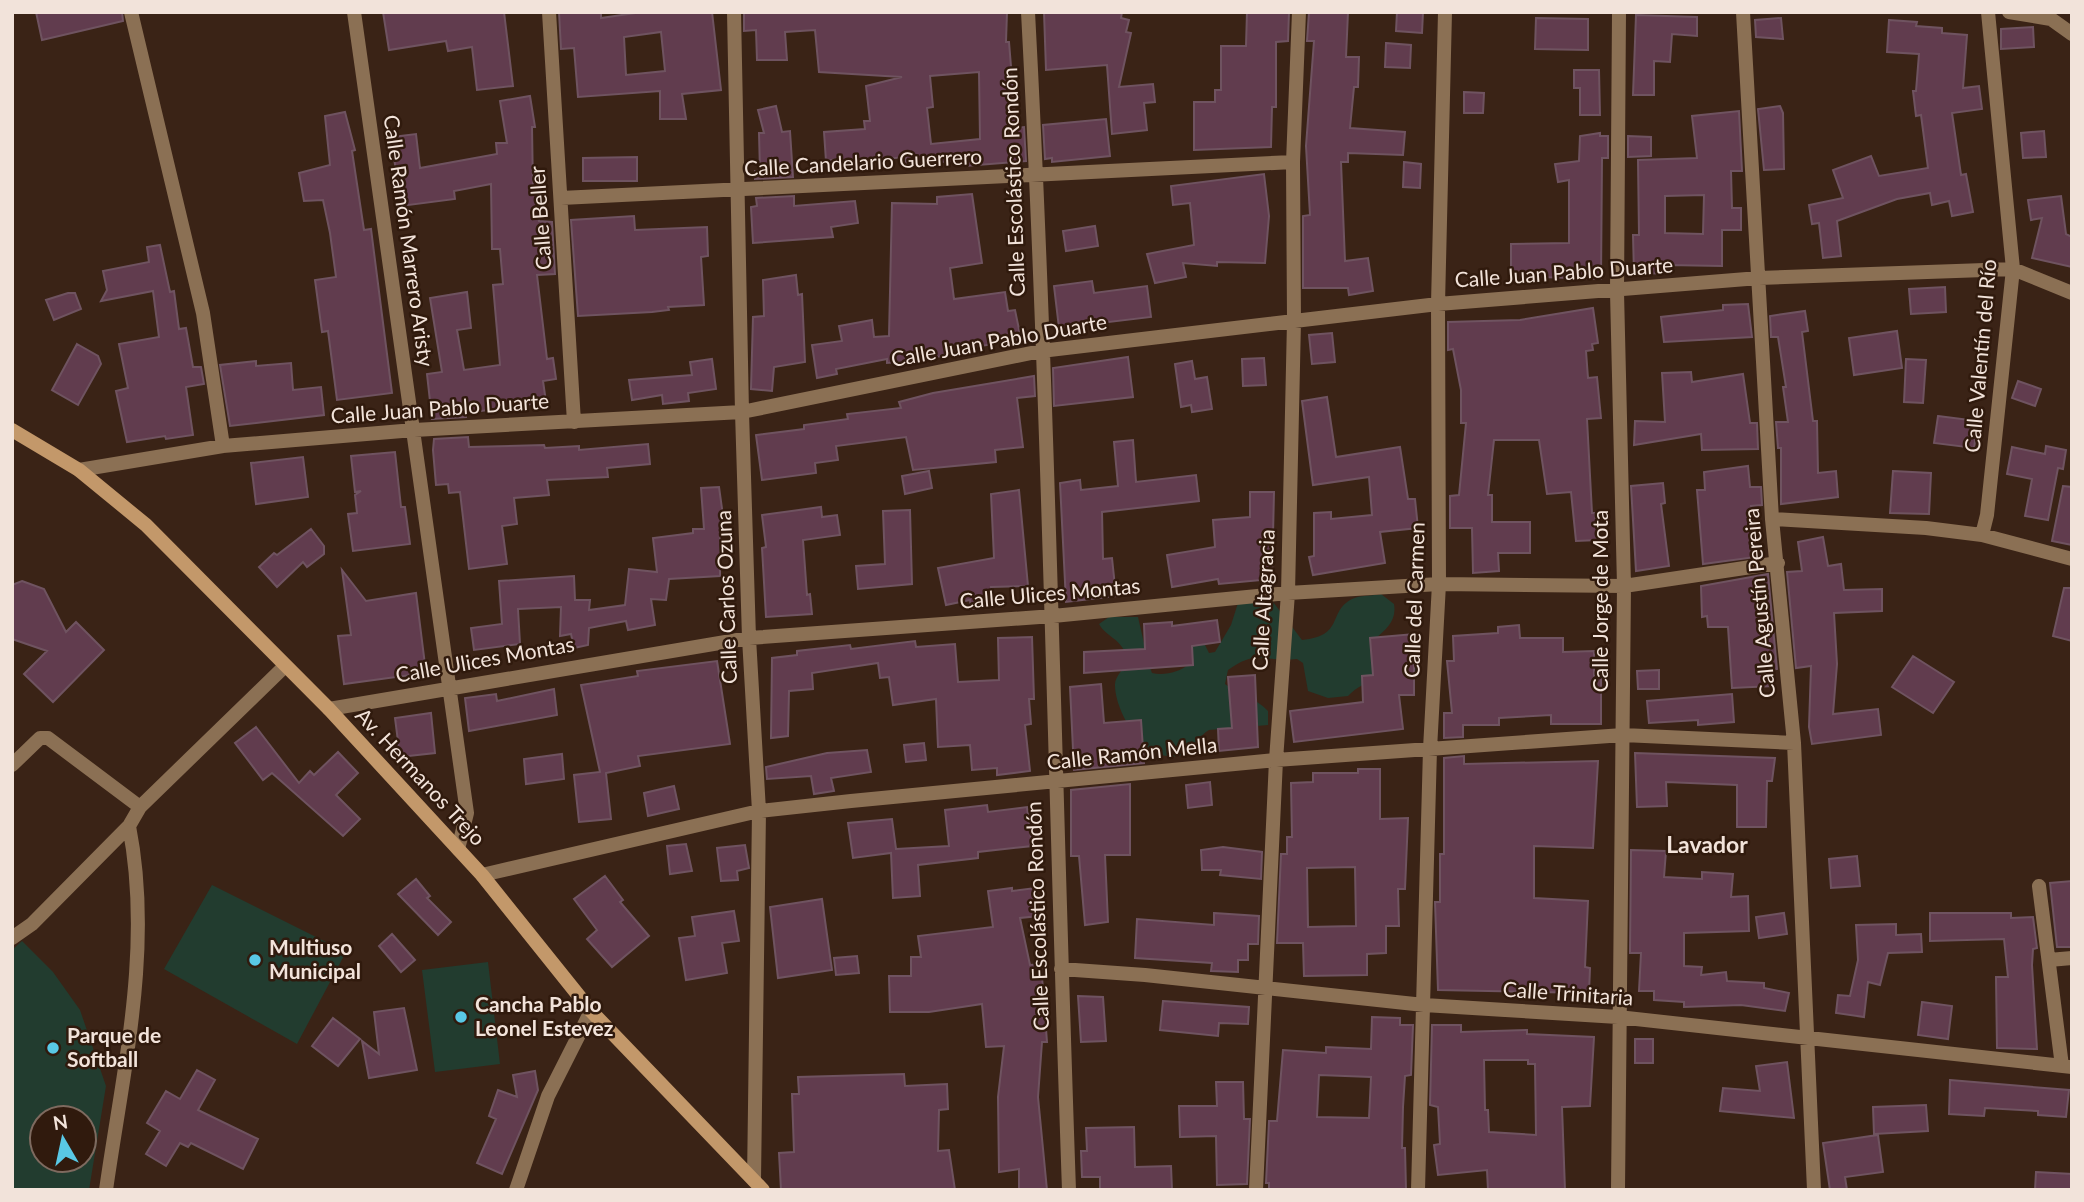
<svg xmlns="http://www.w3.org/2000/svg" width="2084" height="1202" font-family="Lato,sans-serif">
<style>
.green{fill:#223c2f;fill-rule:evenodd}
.building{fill:#613c4e;stroke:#6f5360;stroke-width:2;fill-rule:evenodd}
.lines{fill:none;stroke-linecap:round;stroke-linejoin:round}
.minor{stroke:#8b7054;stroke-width:14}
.secondary{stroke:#c3986a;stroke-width:14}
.poi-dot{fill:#59c8e5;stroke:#301a0d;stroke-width:2.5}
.labels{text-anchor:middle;stroke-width:5;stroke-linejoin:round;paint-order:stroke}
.street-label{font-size:21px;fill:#f2e3da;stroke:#301a0d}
.poi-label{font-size:21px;font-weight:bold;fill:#f2e3da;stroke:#301a0d;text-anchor:start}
.neighbourhood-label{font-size:23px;font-weight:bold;fill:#f2e3da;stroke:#301a0d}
</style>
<rect width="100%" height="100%" fill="#3a2316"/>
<path class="green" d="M1381,594L1394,604C1397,621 1386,629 1374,640L1386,655L1417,660L1419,666L1416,673C1391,677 1366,677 1348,696L1328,698L1308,691L1303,663L1297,659C1264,663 1258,648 1228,670L1225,684C1239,695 1256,698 1268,711V725L1209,730C1199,735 1196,748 1187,753C1151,771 1116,717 1115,686C1114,675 1128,668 1126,656C1122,639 1106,637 1099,624L1109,617H1138L1149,665L1152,673C1164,676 1180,672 1189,664L1190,643L1200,635L1209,653L1215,652L1231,625L1238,603L1270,598L1302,640C1345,636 1327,612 1352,599C1360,595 1373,596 1381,594Z
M212,885L346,952L297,1044L164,969Z
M22,941L53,972L80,1010L106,1086L89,1190H12V950ZM42,1118H84V1160H42Z
M488,962L500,1064L435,1072L422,970Z"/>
<path class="building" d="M36,12H122L123,21L42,40Z
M383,12H504L513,86L477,90L472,47L448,51L446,41L389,50Z
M559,12H601V18L642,12H712L721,90L682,94L686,119H660V91L578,97L574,48L561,49ZM661,32L665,71L626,75L624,37Z
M744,12H1007L1006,42H1009L1016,128L1024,127L1026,161L966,166V160L906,165V157L838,163V159L826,161L824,132L865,129L864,121H870L866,86L902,77L819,72L815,30L785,32L787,60H757L756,30L744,31ZM979,72L980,139L931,144L927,108L933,107L930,76Z
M1044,12H1122L1121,18L1129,20L1126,32L1131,33L1119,87L1153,84L1155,102L1144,103L1147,130L1112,134L1107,65L1046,70Z
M1247,12H1289L1288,41L1276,42V107H1272L1271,147L1194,150V102H1215V90H1221V46H1246Z
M1309,12H1348L1346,57H1359L1358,87H1354L1350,128L1405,132L1403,155L1348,153V162H1341L1345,261L1368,258L1373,291L1349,295L1348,288H1303V216L1310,215L1306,146L1314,41H1307Z
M1397,12H1423L1422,33L1396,31Z
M1636,15L1697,17V36L1672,34L1670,62L1654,61V95H1633Z
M1536,18L1588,19V50L1535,49Z
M1781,18L1783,39L1756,37L1755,20Z
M1889,20L1917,22L1916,26L1942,28V33L1967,35L1963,88L1979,86L1982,109L1952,113L1961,175L1966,174L1973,212L1952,216L1949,201L1932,205L1930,193L1897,199L1837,221L1841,256L1823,258L1819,223L1812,224L1809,205L1843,198L1833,170L1871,156L1879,176L1928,168L1921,115L1916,116L1913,91H1916L1919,54L1887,52Z
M2033,27L2034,47L2001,49V29Z
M1386,43L1411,45L1410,68L1385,67Z
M1574,70H1599L1600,115H1580V88H1574Z
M1464,92L1484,93L1483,113H1464Z
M530,96L535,127H532L533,190H540L539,221L552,222L555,274L537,275L547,359L553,358L556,379L543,381L546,402L466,413V417L432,419L427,374L442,372L430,298L467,292L471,328L457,330L464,370L500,365L493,285L503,284L500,249H492L491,184L454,191L455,199L401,206L391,137L416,134L420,168L497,154L496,143H507L500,101Z
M776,106L782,132L790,131L793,177L755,179V171H760L759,133H764L758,110Z
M1780,106L1783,113L1784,169L1764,170L1758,109Z
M1739,111L1742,171H1731L1732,208H1741V230H1722V266L1667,265V273L1634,274L1633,235H1639L1638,160L1697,158L1692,116ZM1704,195L1703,234L1665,233V196Z
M345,112L355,150L352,151L364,230L371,229L392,393L337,400L328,331L322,332L315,280L336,277L330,233L323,200L304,201L299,173L330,165L325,116Z
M1106,119L1110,156L1052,162V158L1045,159L1043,125Z
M2044,131L2046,157L2023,158L2021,133Z
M1600,133V136H1608V158H1602L1601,279L1540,277V280L1511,281V244L1569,243V180L1558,182L1555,164L1579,161L1580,136Z
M1628,136L1651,137V156L1628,157Z
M637,157V181H583V158Z
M1404,162L1421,164L1420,188L1403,187Z
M1264,174L1269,216L1265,263L1217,262V266L1183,263L1186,277L1155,283L1147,254L1194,245L1190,203L1173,205L1171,186Z
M972,194L982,263L950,268L954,299L1005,292L1008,311L1015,310L1021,339L964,349V353L911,361L887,363V359L836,369L837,374L817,378L812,345L842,341L839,326L872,320L874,337L889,336L892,203L937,204V197Z
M794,196V206L855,201L858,223L831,227L833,237L753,243L751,207L757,206L756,198Z
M2061,196L2066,234L2072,237V267L2032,258L2042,218L2031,220L2028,200Z
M634,216L635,230L707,227L708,256L701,257L704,305L668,307L669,310L652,312L578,316L571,220Z
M1095,226L1098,246L1066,251L1063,231Z
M160,245L170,292L174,291L179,329L186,328L193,367H201L204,384L186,387L193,435L166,439L165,436L127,442L116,391L128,388L119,344L159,337L153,291L101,301L107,290L103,271L149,262L147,247Z
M796,275L798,295L802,294L805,362L774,367L772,391L751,389L753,317L764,316L763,280Z
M1092,281L1094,293L1147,286L1151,317L1059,328L1054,286Z
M1945,287L1946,312L1911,314L1909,289Z
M68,293H75L81,309L54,320L46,300Z
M1748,304L1752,337L1664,342L1661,317L1723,310V305Z
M1593,308L1598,343L1592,344L1593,350L1586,351L1588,378L1597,377L1601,418L1587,419L1592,513H1595L1598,540L1576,541L1571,492L1547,494L1539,440H1494L1488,495H1492V522H1530V553H1498L1499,571L1473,573L1472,528H1450V496L1459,495L1466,423H1461V390L1453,349L1448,350V322L1520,320Z
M1805,311L1808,331L1802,332L1813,421H1817L1818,473L1836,471L1838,497L1781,504V448H1778L1776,422H1788L1783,387H1786L1778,337H1771L1770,316Z
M1897,331L1902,368L1854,375L1849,338Z
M1332,333L1335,362L1312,364L1309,335Z
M77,344L98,356L101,364L78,405L52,390Z
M1128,357L1133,397L1054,406L1053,368Z
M1264,358L1266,385L1243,386L1242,359Z
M712,359L716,389L688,393L689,401L663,404L662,395L632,400L629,380L692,375L690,362Z
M1906,359L1926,360L1923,403L1904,402Z
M256,361V366L291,363L293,390L321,387L324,415L230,426L220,365Z
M1192,361L1195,379L1207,377L1212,409L1192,412L1191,405L1181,407L1175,364Z
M1691,372L1692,382L1743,374L1750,423H1757L1758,449L1702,450L1701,434L1634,445L1635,421L1665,422L1662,373Z
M1034,376L1035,396L1017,398L1023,447L995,450L996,462L913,470L906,437L836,446L838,460L815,463L816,473L762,480L756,435L804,429V425L848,419L847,414L901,408L899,402L933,393Z
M2018,381L2041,389L2035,406L2012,398Z
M1327,397L1336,457L1400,447L1408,499H1415L1418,528L1380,532L1385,563L1313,575L1309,557L1314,556V513L1331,512V519L1372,515L1369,477L1313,485L1302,401Z
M1938,416L1978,421L1974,448L1934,443Z
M468,437L469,447L544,445L545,448L579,446V450L648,444L650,464L607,468L608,477L547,480L549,495L514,498L517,524L502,526L507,564L469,569L460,492L449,493L448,484L436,485L433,450L434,439Z
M1133,440L1136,482L1196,475L1199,501L1102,512L1103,559L1112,558L1116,596L1066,602L1060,483L1080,480L1081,490L1118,486L1114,442Z
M2046,446L2066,450L2063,469L2058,468L2048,520L2025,516L2032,479L2007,474L2012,447L2045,454Z
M395,452L401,507H405L410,544L353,551L348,514L357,513L355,495L361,491L355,492L351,456Z
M303,457L308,497L256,504L251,463Z
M1748,466L1750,487H1761L1762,505L1751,506L1756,557L1703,564L1697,490H1705L1704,472Z
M929,471L932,488L905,494L902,476Z
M1893,471L1931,473L1929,514L1890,513Z
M1663,483L1665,503L1661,504L1669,566L1636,571L1631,486Z
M2063,486L2072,487V545L2052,541Z
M719,487L724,523H720V576L669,579L666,600L651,599L655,625L628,630L626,621L589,628L588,645L574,648L571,634L560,636L561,607L518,609L520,644L474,650L471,628L502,624L499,581L574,576L575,600H590L589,610L625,605L629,569L657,572L653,538L693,533V529H704L701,488Z
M1019,490L1028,586L991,587L994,605L971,609L970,600L946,605L938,568L994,558L991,494Z
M1250,492H1274L1272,579L1219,584L1218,579L1172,587L1167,555L1215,547L1213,520L1250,517Z
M821,507L822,517L837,515L840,535L803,540L807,595L810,594L812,614L766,617L762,548L766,547L762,515Z
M910,510L912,584L858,589L856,566L885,564L883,511Z
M311,529L324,546V554L307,567L303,562L277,587L259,567L274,553L277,555Z
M1823,537L1828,566L1841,564L1844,590L1882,589V611L1834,613L1837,664L1833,714L1878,709L1881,735L1812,744L1809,727L1811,666L1796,668L1787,572L1802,571L1798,542Z
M342,570L366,601L416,593L426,673L344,684L338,636L351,635Z
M1768,574L1777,669L1772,670L1773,686L1732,688L1728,627H1708L1707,616L1702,617L1701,586Z
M22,581L44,589L66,632L76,622L104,650L53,702L24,674L47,651L12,639V585Z
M2064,588H2072V641L2053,636Z
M1217,620L1220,642L1192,646L1193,665L1084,673V652L1145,649L1144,624L1172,622V626Z
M1519,625L1520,638H1563V652L1594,651V678L1601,677V724H1551V715L1499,718V725H1463V737L1444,738V713H1452L1447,661H1454L1453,636L1498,633V627Z
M1414,634V695H1399L1403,729L1294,742L1290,711L1363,702L1362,676L1373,675L1370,638Z
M1032,637L1034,699H1029L1031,724L1025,725L1030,771L997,775V768L972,770L970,745L938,747L936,699L893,705L889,677L880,678L878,663L812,673L813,689L789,691L788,736L771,738L772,658L797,655V651L850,645L851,649L915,641L916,647L955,644L958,682L999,680L998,638Z
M1913,656L1954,682L1933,713L1892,687Z
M717,661L730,744L638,756L640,766L606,773L611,819L579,822L574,775L600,772L581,685L638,676L637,671Z
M1659,670V689H1638L1637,671Z
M1255,675L1258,747L1219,751L1218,729L1232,728L1228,677Z
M1101,684L1104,723L1141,720L1144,763L1074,770L1070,687Z
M554,689L557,715L469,731L465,698L496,694L497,701Z
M1732,694L1734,722L1698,725V720L1649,723L1647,701Z
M431,713L435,753L400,757L395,718Z
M256,727L299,783L310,771L314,775L338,752L358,773L336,795L360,819L343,836L272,773L263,780L235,743Z
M924,743L926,760L906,762L904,745Z
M867,750L871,772L831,778L834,791L814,794L811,776L767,779L766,767L827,753Z
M1635,753L1775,758L1772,781H1767L1766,827H1737V785L1666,782L1667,806L1637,807Z
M562,754L564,779L526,784L524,759Z
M1464,756V764L1598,761L1593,848L1534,846V898L1588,901L1585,967L1590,968L1589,993L1438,990L1435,902H1440V854H1444V758Z
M1358,769H1380V819L1408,818L1405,889H1398L1399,926H1386V953L1367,954V975L1304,976L1303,943H1277L1281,854H1287V837H1292L1291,783L1313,782V773H1358ZM1355,867L1356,926L1308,927L1307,868Z
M1210,782L1212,805L1188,808L1186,785Z
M1130,784V855H1105L1108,922L1085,925L1079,856H1071V790Z
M674,786L679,809L648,816L644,793Z
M987,805L988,812L1027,807L1032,846L978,852V858L918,865L920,896L893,898L891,853L853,858L848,823L892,819L896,849L949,846L945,810Z
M686,844L692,871L670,874L667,846Z
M745,845L749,868L737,871L738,880L721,881L717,848Z
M1223,847L1262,852L1261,879L1220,875L1221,870H1202L1201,850Z
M1631,850L1666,851L1664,877L1702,879V872L1733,874L1731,897L1748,896L1749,931L1684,933V966L1702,967L1701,975L1726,972L1727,981L1764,983V988L1789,993L1785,1011L1741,1005L1684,1007V1002L1654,1000V991H1639L1641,953H1630Z
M1857,856L1860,886L1831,888L1829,859Z
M605,876L623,900L620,902L649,936L612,967L587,939L597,930L574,899Z
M416,879L430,896L427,898L451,922L438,935L398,894Z
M2072,881V947H2057L2050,883Z
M1012,888V891L1035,888L1039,916L1020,918L1030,965L1041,964L1047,1042H1042L1038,1097L1047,1190H1019V1169L999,1172L998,1097L1004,1046L986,1047L982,1004L929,1012H890L889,976H911V957H921L918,936L993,927L988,891Z
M822,899L832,970L778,978L770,907Z
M734,911L739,941L722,943L727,973L686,980L679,938L695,936L692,917Z
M1214,913L1259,916L1258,944H1248V960H1238V972L1211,971L1212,963L1135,958L1137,919L1214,925Z
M1784,913L1787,934L1759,938L1756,917Z
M1930,913H2011V918L2033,917L2037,948L2033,949L2032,965L2037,1049L1997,1048L1996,977H2008L2004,939L1930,941Z
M1896,924V935L1921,934L1922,952L1888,953L1880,985L1868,982L1864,1017L1836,1013L1838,995L1850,996L1858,960L1856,925Z
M392,934L415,960L401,972L379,946Z
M857,956L859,973L836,975L834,958Z
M1078,996L1103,997L1106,1041L1081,1042Z
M1163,1001L1249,1007L1248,1024L1219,1023L1218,1036L1160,1030Z
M1922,1002L1952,1006L1948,1039L1918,1035Z
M404,1008L417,1070L369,1078L362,1041L379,1054L374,1012Z
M1372,1017L1400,1018V1025H1413L1411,1075L1405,1076L1403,1107L1402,1148H1405L1406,1190H1269V1183H1266L1269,1121H1277L1283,1050L1326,1053V1047L1371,1049ZM1319,1075L1371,1077L1369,1118L1317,1117Z
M333,1018L360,1039L338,1066L312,1046Z
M1432,1025H1461V1032L1527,1030V1034L1594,1037L1590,1106L1562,1107L1565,1190H1488L1487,1170L1438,1175L1434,1145L1440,1144L1438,1107L1430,1105ZM1484,1060H1528V1064H1535L1536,1135L1489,1132L1488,1110H1485Z
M1635,1039H1653V1063H1635Z
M1787,1062L1794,1118L1720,1111L1723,1088L1760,1091L1756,1066Z
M197,1070L215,1080L198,1110L258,1139L243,1169L191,1143L188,1147L180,1143L166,1166L146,1154L160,1131L147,1123L166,1091L180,1099Z
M535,1071L538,1090L502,1174L477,1163L496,1119L489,1116L498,1090L517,1097L513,1075Z
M904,1074L905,1086L947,1084L948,1109L939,1110L938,1151L949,1150L955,1190H781L779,1153L794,1152L792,1094H799L798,1077Z
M1950,1080L2069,1090L2066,1117L2038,1115V1111L1985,1108L1984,1116L1949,1114Z
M1216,1082H1243L1244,1119H1250L1247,1184L1217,1185L1216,1136L1180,1137L1179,1106H1217Z
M1926,1105L1928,1131L1874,1134L1873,1107Z
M1134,1127L1135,1167L1171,1166L1172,1190H1100V1177H1082L1081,1151H1087L1086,1128Z
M1878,1135L1883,1172L1845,1177L1847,1190H1830L1823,1143Z
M2036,1172L2072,1174V1190H2035Z"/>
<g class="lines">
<path class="minor" d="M131,12L203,313L223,446
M354,12L467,813L458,849
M549,12L574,422
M734,12L742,412L749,638L759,811L754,1180
M1028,12C1049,404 1055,797 1069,1190
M1743,12L1772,519L1794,743L1814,1190
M2009,12L2051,19L2072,34
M561,198L1293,162
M79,470L223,446L414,430L742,412L1041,351L1438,304L1759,278L2013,269L2072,293
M1772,519L1926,528L1982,535L2072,559
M1982,535L1987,515L2013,269L1988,12
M329,709L749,638L1053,616L1288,593L1439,584L1624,586L1778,563
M12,765L40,738H48L140,807
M482,875L759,811L851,801L1276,760L1623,735L1794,743
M2039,886L2062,1066
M12,938L32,924L129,826L140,807L284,667
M2049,960L2072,958
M1061,969L1145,975L1424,1005L1618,1017L2072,1067
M106,1190C123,1070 153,947 129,826
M516,1190L548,1096L591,1011
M1256,1190L1276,760L1288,593L1294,321L1293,162L1299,12
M1418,1190L1430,749L1439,584L1438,304L1445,12
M1618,1190L1624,586L1617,292L1619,12"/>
<path class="secondary" d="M12,430L79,470L146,525L329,709L482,875L591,1011L763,1190"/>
</g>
<g class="poi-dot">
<circle cx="255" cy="960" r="7"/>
<circle cx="461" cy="1017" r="7"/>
<circle cx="53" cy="1048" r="7"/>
</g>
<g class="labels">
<g class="street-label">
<text transform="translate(863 163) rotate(-3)" y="7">Calle Candelario Guerrero</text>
<text transform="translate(1014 182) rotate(-92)" y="7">Calle Escolástico Rondón</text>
<text transform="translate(541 218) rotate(-94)" y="7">Calle Beller</text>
<text transform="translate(408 241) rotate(82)" y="7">Calle Ramón Marrero Aristy</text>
<text transform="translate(1564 273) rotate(-4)" y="7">Calle Juan Pablo Duarte</text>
<text transform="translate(999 341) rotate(-10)" y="7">Calle Juan Pablo Duarte</text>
<text transform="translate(1981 356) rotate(-85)" y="7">Calle Valentín del Río</text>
<text transform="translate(440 409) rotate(-4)" y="7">Calle Juan Pablo Duarte</text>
<text transform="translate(1050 594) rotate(-5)" y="7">Calle Ulices Montas</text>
<text transform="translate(727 597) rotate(-92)" y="7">Calle Carlos Ozuna</text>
<text transform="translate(1264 600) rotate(-87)" y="7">Calle Altagracia</text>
<text transform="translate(1415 600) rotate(-88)" y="7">Calle del Carmen</text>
<text transform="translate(1601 601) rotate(-90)" y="7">Calle Jorge de Mota</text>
<text transform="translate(1760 603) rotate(-95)" y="7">Calle Agustín Pereira</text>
<text transform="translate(485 660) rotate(-10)" y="7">Calle Ulices Montas</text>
<text transform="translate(1132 754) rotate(-6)" y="7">Calle Ramón Mella</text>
<text transform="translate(420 777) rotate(47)" y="7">Av. Hermanos Trejo</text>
<text transform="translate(1038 916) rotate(-92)" y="7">Calle Escolástico Rondón</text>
<text transform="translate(1568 994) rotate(4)" y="7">Calle Trinitaria</text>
</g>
<g class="poi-label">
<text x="269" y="955">Multiuso<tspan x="269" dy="24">Municipal</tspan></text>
<text x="475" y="1012">Cancha Pablo<tspan x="475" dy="24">Leonel Estevez</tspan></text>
<text x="67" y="1043">Parque de<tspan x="67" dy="24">Softball</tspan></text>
</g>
<g class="neighbourhood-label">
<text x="1707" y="853">Lavador</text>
</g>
</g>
<rect width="2084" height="1202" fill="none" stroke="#f2e3da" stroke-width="28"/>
<g transform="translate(63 1139) rotate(351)"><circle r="33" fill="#301a0d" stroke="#7e6a5f" stroke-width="2"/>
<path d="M0-5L12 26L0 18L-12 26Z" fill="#59c8e5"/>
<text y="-10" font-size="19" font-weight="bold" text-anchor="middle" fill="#f2e3da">N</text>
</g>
</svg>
